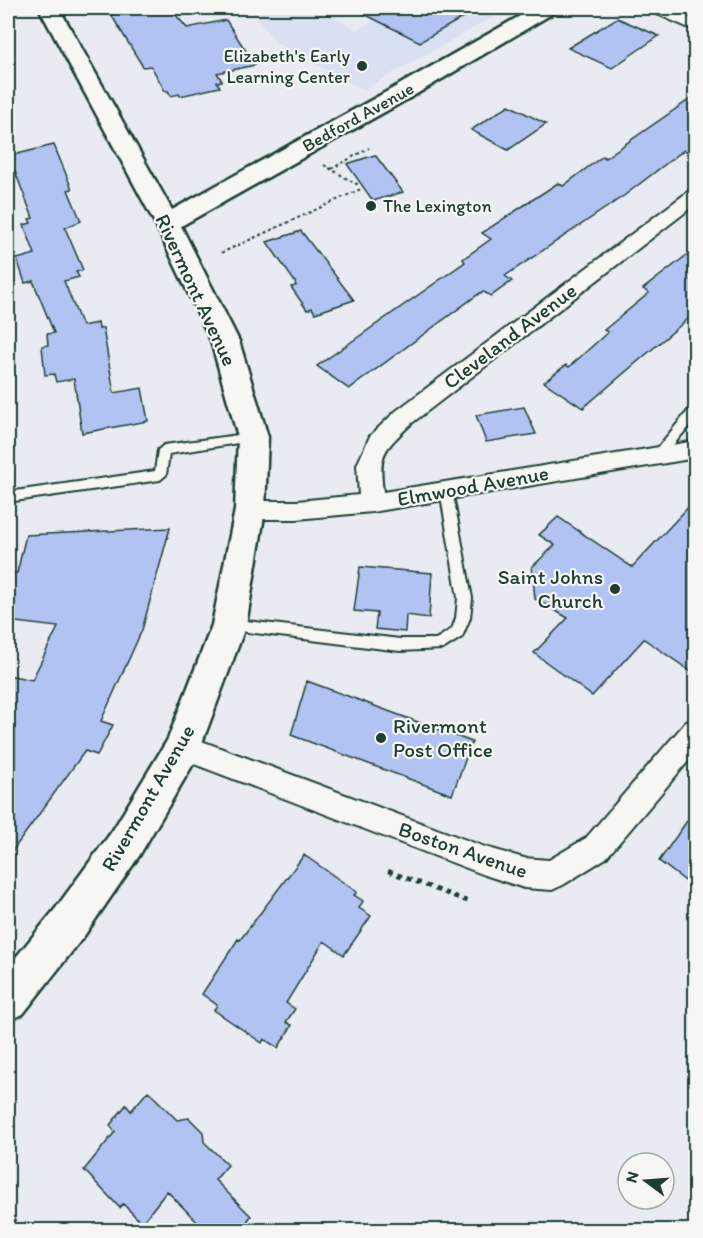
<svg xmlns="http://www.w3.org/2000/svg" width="703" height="1238" font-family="Itim,sans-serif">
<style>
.built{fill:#d8e0f2}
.building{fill:#b1c3f3;stroke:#1f3d34;stroke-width:1.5}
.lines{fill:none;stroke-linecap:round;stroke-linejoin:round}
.lane-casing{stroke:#1f3d34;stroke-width:4}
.street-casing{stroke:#1f3d34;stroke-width:4}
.secondary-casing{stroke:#1f3d34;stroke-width:5}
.path-far1{stroke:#1f3d34;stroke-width:2;stroke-dasharray:3 3;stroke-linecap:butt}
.path{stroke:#1f3d34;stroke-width:4.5;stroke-dasharray:5 5;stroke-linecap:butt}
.lane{fill:#f6f6f2;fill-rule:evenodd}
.street{fill:#f6f6f2;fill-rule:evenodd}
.secondary{fill:#f6f6f2;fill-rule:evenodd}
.poi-dot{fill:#1f3d34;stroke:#f6f6f2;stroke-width:2}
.labels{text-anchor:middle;stroke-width:4.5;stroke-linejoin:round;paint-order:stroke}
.far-poi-label{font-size:18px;fill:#1f3d34;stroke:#f6f6f2;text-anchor:end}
.far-street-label{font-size:18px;fill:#1f3d34;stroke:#f6f6f2}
.street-label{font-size:21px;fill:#1f3d34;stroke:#f6f6f2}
.poi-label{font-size:21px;fill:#1f3d34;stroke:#f6f6f2;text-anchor:end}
</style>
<rect width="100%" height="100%" fill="#e8ecf2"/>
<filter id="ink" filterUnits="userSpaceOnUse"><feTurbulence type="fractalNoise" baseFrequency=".0167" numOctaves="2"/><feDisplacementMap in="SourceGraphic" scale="12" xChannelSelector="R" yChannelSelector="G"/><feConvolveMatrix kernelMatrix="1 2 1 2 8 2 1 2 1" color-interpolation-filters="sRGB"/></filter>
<g filter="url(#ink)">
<path class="built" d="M250,8H351L335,18L357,30L376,19L468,14L475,18L493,8H509L363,90L275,42Z"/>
<path class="building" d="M107,8H170L187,28L226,20L255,65L217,73L222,81L217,82L220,87L180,96L179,94L171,96L168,91H165L151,66L143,67Z
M352,8H480L420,42Z
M617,18L659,36L612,68L568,48Z
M696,95V156L684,150L625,195L505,276L512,281L491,296L484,292L480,293L349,389L317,366L465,262L463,259L491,239L482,233L558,183L563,186L603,156L605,158Z
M509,105L546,124L508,150L471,130Z
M54,145L72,189L68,190L81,221L65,228L83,270L76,272L79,277L64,281L82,326L98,323L99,329L103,328L114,393L142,388L148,421L82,433L74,379L56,382L54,374L45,375L42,346L48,345L47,334L54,333L33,281L25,283L17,259L35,254L24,225L31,223L29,219L33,218L9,156Z
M375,155L403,192L373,201L347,164Z
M301,231L354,300L315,313L312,308L307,310L291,287L296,286L295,282L267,242Z
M696,248V312L583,408L544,382L566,365L569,367L608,332L604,330L649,293L643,289Z
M524,407L536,434L486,442L476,415Z
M696,499V675L644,639L592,696L534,653L568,618L535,599L532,567L555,545L539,535L558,517L632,567Z
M170,528L142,630L101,721L113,725L97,755L85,751L8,857V675L32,680L58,627L8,621V574L17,573L26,535Z
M360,567L432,573L429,618L406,615L405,632L375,629L377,613L354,611Z
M307,681L472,742L452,795L291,735Z
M696,808V889L659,861Z
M304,855L357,892L354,895L363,901L359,908L371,916L344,955L324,941L286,1003L295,1009L286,1022L292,1025L278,1048L264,1039L262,1043L214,1010L217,1005L202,994L238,939L240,940Z
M148,1091L177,1120L189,1118L203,1132L204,1142L228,1165L215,1180L251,1216L241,1230H205L167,1191L142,1223L123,1204L120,1208L84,1170L115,1132L110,1125L126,1105L131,1111Z"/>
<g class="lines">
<g class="lane-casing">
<path id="lane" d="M696,405V418L662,458H654L652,455L654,452L692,406Z
M253,433L259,437L257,440L169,454L166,475L160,480L8,502V492L155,471L158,450L164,445Z
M446,485L452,490L472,598L470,618L462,637L443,649L400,651L224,629L222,625L224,621L229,619L400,639H436L452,629L456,618L458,598L440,490Z"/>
</g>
<g class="street-casing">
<path id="street" d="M648,8H667L696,20V31L650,11Z
M696,189V204L412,423C384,450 378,452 383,492L696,441V458L372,512L297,519H250L242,517L238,510L242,503L250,501H297L359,495L357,465L370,436L396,411L689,191Z
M696,719V752L606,858L563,885L552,890L524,888L485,875L173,756L169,747L173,738L183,734L485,847L524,858L549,860L586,838L686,722Z"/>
</g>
<g class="secondary-casing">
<path id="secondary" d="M39,8H59L172,210L397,86L534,8H558L555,12L413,96L181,226L239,341L268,437L265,510L246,625L196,759L139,856L84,936L23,1014L8,1020V967L56,908L113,830L168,739L212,625L235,510L238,437L211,341L155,223Z"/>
</g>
<path class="path-far1" d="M324,165L356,184L359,183
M331,169L369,148
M221,253L363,188"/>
<path class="path" d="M388,871L472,903"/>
<use href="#lane" class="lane"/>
<use href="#street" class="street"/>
<use href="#secondary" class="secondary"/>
</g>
</g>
<g class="poi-dot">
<circle cx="362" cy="66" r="6"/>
<circle cx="371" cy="206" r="6"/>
<circle cx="615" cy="589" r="6"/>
<circle cx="381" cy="738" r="6"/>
</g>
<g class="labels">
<g class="far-poi-label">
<text x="350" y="62">Elizabeth's Early<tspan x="350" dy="21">Learning Center</tspan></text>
<text x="383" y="212" text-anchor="start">The Lexington</text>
</g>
<g class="far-street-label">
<text transform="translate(358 117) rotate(-29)" y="6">Bedford Avenue</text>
</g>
<g class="street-label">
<text transform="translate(196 290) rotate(65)" y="7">Rivermont Avenue</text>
<text transform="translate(510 336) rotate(-37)" y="7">Cleveland Avenue</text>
<text transform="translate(473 486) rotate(-10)" y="7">Elmwood Avenue</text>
<text transform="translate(148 798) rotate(-60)" y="7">Rivermont Avenue</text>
<text transform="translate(463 850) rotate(19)" y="7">Boston Avenue</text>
</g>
<g class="poi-label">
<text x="603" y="584">Saint Johns<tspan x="603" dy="24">Church</tspan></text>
<text x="393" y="733" text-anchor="start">Rivermont<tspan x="393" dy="24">Post Office</tspan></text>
</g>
</g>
<rect width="703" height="1238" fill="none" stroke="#f6f6f2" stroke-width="30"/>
<rect x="15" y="15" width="673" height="1208" fill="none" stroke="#1f3d34" stroke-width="2" filter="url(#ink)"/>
<g transform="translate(646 1181) rotate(286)"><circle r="28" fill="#f6f6f2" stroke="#a0aca6" stroke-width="1.5"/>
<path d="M0-4.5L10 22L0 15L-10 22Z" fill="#1f3d34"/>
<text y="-9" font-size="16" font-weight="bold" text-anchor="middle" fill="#1f3d34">N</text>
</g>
</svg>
